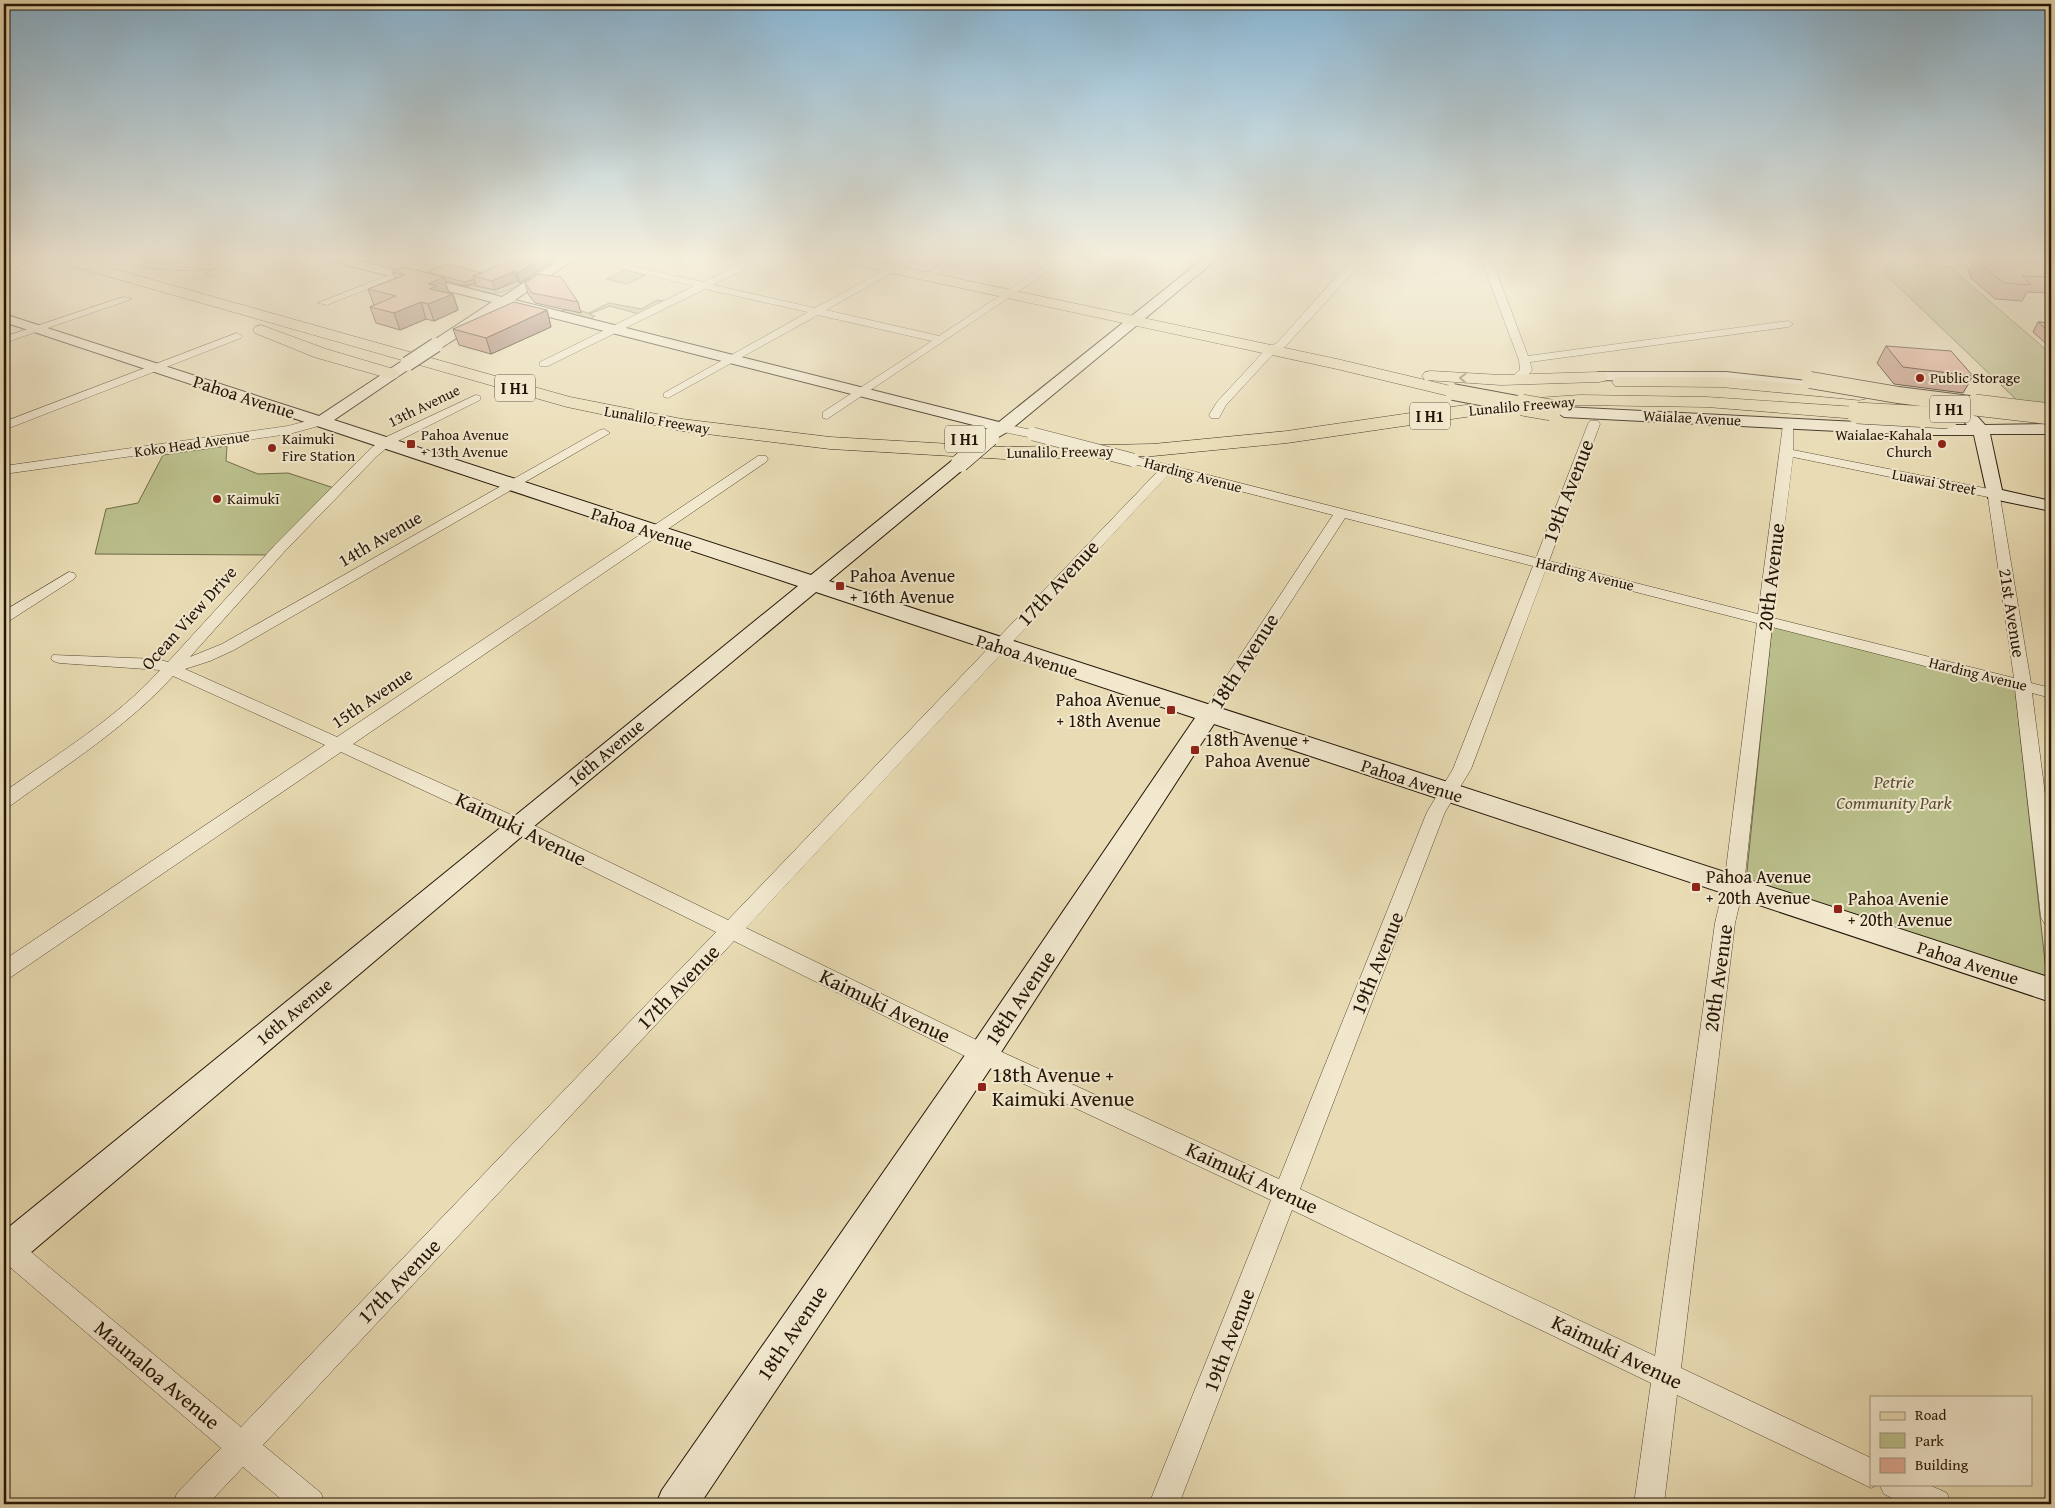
<svg xmlns="http://www.w3.org/2000/svg" width="2055" height="1508" font-family="'Gentium Book Plus',serif">
<style>
.green{fill:#babf8b;stroke:#6f6a49}
.lines{fill:none;stroke-linecap:round;stroke-linejoin:round}
.street-tunnel{stroke:#cbbe9a;stroke-width:11;stroke-dasharray:11 5;stroke-linecap:butt}
.street-casing{stroke:#554732;stroke-width:1}
.secondary-casing{stroke:#241507;stroke-width:2}
.primary-casing{stroke:#241507;stroke-width:1}
.highway-casing{stroke:#241507;stroke-width:1}
.street{fill:#f1e8ce;fill-rule:evenodd}
.secondary{fill:#f1e8ce;fill-rule:evenodd}
.primary{fill:#e9dcb4;fill-rule:evenodd}
.highway{fill:#e9dcb4;fill-rule:evenodd}
.street-bridge-casing{stroke:#554732;stroke-width:14;stroke-linecap:butt}
.secondary-bridge-far1-casing{stroke:#241507;stroke-width:16;stroke-linecap:butt}
.secondary-bridge-casing{stroke:#241507;stroke-width:19;stroke-linecap:butt}
.primary-bridge-far1-casing{stroke:#241507;stroke-width:18;stroke-linecap:butt}
.primary-bridge-casing{stroke:#241507;stroke-width:22;stroke-linecap:butt}
.highway-bridge-far1-casing{stroke:#241507;stroke-width:18;stroke-linecap:butt}
.highway-bridge-casing{stroke:#241507;stroke-width:22;stroke-linecap:butt}
.street-bridge{stroke:#f1e8ce;stroke-width:13}
.secondary-bridge-far1{stroke:#f1e8ce;stroke-width:14}
.secondary-bridge{stroke:#f1e8ce;stroke-width:18}
.primary-bridge-far1{stroke:#e9dcb4;stroke-width:16}
.primary-bridge{stroke:#e9dcb4;stroke-width:21}
.highway-bridge-far1{stroke:#e9dcb4;stroke-width:16}
.highway-bridge{stroke:#e9dcb4;stroke-width:21}
.wall{fill:#c0917e;stroke:#241507}
.shaded-wall{fill:#9c7667;stroke:#241507}
.building{fill:#dfa993;stroke:#241507}
.oneway{stroke:#908266}
.poi-dot{fill:#8f2418;stroke:#f1e8ce;stroke-width:2}
.labels{text-anchor:middle;stroke-width:4;stroke-linejoin:round;paint-order:stroke}
.far-poi-label{font-size:15px;fill:#241507;stroke:#f1e8ce;text-anchor:start}
.far-street-label{font-size:15px;fill:#241507;stroke:#f1e8ce}
.shield{fill:#f1e8ce;stroke:#625443;stroke-width:1}
.shield-label{font-size:16px;font-weight:bold;fill:#241507}
.street-label{font-size:18px;fill:#241507;stroke:#f1e8ce}
.poi-label{font-size:18px;fill:#241507;stroke:#f1e8ce;text-anchor:start}
.park-label{font-size:18px;font-style:italic;fill:#585035;stroke:#f1e8ce}
.near-street-label{font-size:21px;fill:#241507;stroke:#f1e8ce}
.near-poi-label{font-size:21px;fill:#241507;stroke:#f1e8ce;text-anchor:start}
</style>
<rect width="100%" height="100%" fill="#e9dcb4"/>
<filter id="stains"><feTurbulence type="fractalNoise" baseFrequency=".004" numOctaves="4"/><feColorMatrix values="0 0 0 0 .2 0 0 0 0 .09 0 0 0 0 .02 0 0 0 .5 -.17"/></filter>
<radialGradient id="worn" r=".72"><stop offset=".6" stop-color="#630" stop-opacity="0"/><stop offset="1" stop-color="#630" stop-opacity=".3"/></radialGradient>
<path class="green" d="M1889,262H1911L1918,266H1949L2051,354V407L2022,405L1884,273Z
M625,270L646,275L627,284L606,279Z
M526,277L530,278C495,299 497,295 459,285L465,283L495,290Z
M657,300L664,301L639,314L610,306L589,314L595,316L590,319L559,311L574,309L589,313L609,303L641,309Z
M227,446L226,461L258,474L288,473L334,488L270,555L95,554L106,509L138,503L163,455Z
M1772,625L2015,688L2047,980L1746,881Z"/>
<g class="lines">
<path class="street-tunnel" d="M40,263L56,258"/>
<g class="street-casing">
<path id="street" d="M240,258H253L213,276L205,274Z
M432,258H445L327,305L318,303Z
M577,258H594L703,282L753,258H765L713,285L815,308L892,266L895,267V271L826,310L939,336L1057,258H1068L827,419L823,418V412L932,341L818,315L668,398L664,397V393L808,312L705,289L548,366H540V362L694,286Z
M952,258H964L930,278L922,276Z
M1353,258H1664L1659,261H1490L1495,268L1528,356L1788,321L1793,324L1788,327L1530,362L1532,370L1527,377L1514,383L1508,380L1520,370L1519,360L1483,264L1477,261H1363L1285,347L1275,352L1226,405L1219,418H1211L1209,415L1217,402L1267,348L1277,343Z
M40,260L43,261V265L4,277V271Z
M1931,260L1996,262L2001,265L1996,268L1928,265V261Z
M123,297L132,299L4,343V337Z
M237,333L242,336L241,338L4,430V422Z
M476,395L480,396V400L390,445L376,457L285,551L190,657L222,644L600,430L604,429L610,433L234,650L210,661L185,669L337,737L758,456H766L768,459L766,462L353,744L525,821L728,920L1159,470L1129,463L1127,460L1129,457L1133,456L1536,558L1588,424L1590,421H1598L1600,424L1549,561L1758,614L1783,425H1791L1793,428V450L1999,491L2031,683L2051,688V698L2032,693L2051,841V925L2044,923L2041,917L2015,689L1772,627L1744,885L1735,923L1681,1368L1871,1458V1484H1927L1947,1493L1951,1504H1904L1884,1494L1879,1484L1871,1488L1861,1483L1677,1395L1664,1504H1634L1651,1383L1292,1210L1179,1504H1149L1271,1200L975,1061L734,941L263,1445L321,1493L325,1504H287L243,1467L208,1504H173L177,1493L221,1448L4,1262V1233L13,1237L241,1427L716,932L511,831L341,752L11,977L4,979V960L325,745L173,676C127,727 66,765 10,806L4,807V792C57,754 116,719 160,670L59,663L53,661L51,658L53,655L157,659L168,662L275,545L368,451L382,439ZM1793,457L1988,497L2014,678L1773,618ZM1170,473L1333,515L1201,715L1203,719H1215L1345,518L1533,566L1453,769L1427,812L1279,1179L991,1047L746,928ZM1546,569L1757,623L1724,885L1715,923L1655,1356L1300,1189L1445,812L1471,769Z
M322,417L326,418V424L289,434L4,474V466L288,426Z
M1003,424L1037,431L1039,434L1033,438L999,431L997,428Z
M69,572L74,573L76,576L74,579L9,621L4,623V611Z"/>
</g>
<g class="secondary-casing">
<path id="secondary" d="M328,258H348L502,297L562,258H576L515,300L999,422L1204,258H1218L1009,431L990,442L984,441L982,437L989,429L506,306L441,348H431L429,345L431,342L492,302L330,261Z
M4,314L319,416L402,361H412L414,364L412,367L334,420L811,575L954,459H966L969,463L966,467L829,581L2051,978V1002L1214,724L994,1063L700,1504H656L662,1490L972,1045L1195,718L816,592L527,832L16,1265L4,1270V1231L798,586L4,322Z
M1599,372H1726L1834,384L1842,389L1834,394L1726,382L1594,380L1591,377L1594,374Z
M1960,402L1966,404L1985,425L2051,424V434H1990L2002,490L2051,501V511L1988,498L1974,435H1918L1564,417L1556,412L1564,407L1918,425H1967L1952,407Z"/>
</g>
<g class="primary-casing">
<path id="primary" d="M833,258H860L1337,359L1459,388L1462,392L1459,396L1453,397L1337,369L840,262Z
M1431,371L1501,375L1599,372L1605,373L1608,377L1605,381L1599,382L1501,385L1425,380L1422,376L1425,372Z"/>
</g>
<g class="highway-casing">
<path id="highway" d="M52,258H75L570,397L682,419L830,437L1004,447L1153,444L1287,431L1493,401L1580,395L1707,397L1857,407L1864,409L1866,413L1864,417L1857,419L1707,407L1580,405L1493,413L1287,443L1153,456L1004,459L830,449L682,431L567,407L54,261Z
M122,258L188,262L226,258H255L253,261C209,272 167,274 123,263Z
M261,325L326,349L397,370L400,374L397,378L391,379L314,357L255,333L253,330L255,327Z
M1621,377H1721L1859,390L1865,391L1868,395L1865,399L1859,400L1721,387L1615,386L1612,382L1615,378Z"/>
</g>
<use href="#street" class="street"/>
<use href="#secondary" class="secondary"/>
<use href="#primary" class="primary"/>
<use href="#highway" class="highway"/>
<g class="street-bridge-casing">
<path id="street-bridge" d="M1033,434L1133,460"/>
</g>
<g class="secondary-bridge-far1-casing">
<path id="secondary-bridge-far1" d="M407,364L436,345"/>
</g>
<g class="secondary-bridge-casing">
<path id="secondary-bridge" d="M960,463L990,437"/>
</g>
<g class="primary-bridge-far1-casing">
<path id="primary-bridge-far1" d="M1453,392L1528,406"/>
</g>
<g class="primary-bridge-casing">
<path id="primary-bridge" d="M1522,405L1551,410"/>
</g>
<g class="highway-bridge-far1-casing">
<path id="highway-bridge-far1" d="M1810,380L1898,395L1985,406"/>
</g>
<g class="highway-bridge-casing">
<path id="highway-bridge" d="M1975,405L2051,414
M1857,413L1948,418"/>
</g>
<use href="#street-bridge" class="street-bridge"/>
<use href="#secondary-bridge-far1" class="secondary-bridge-far1"/>
<use href="#secondary-bridge" class="secondary-bridge"/>
<use href="#primary-bridge-far1" class="primary-bridge-far1"/>
<use href="#primary-bridge" class="primary-bridge"/>
<use href="#highway-bridge-far1" class="highway-bridge-far1"/>
<use href="#highway-bridge" class="highway-bridge"/>
</g>
<path class="wall" d="M517,258H552L553,261L520,283L517,281L495,290L476,286L475,283L467,286L445,281L449,293L453,294L458,310L434,321L426,319L400,330L376,323L370,307L374,305L368,289L395,279L392,272L427,273H482Z
M1976,258H2001L2051,269V293L2027,292L2022,301L1995,299L1970,277L1971,275L1968,272Z
M525,283L578,302L581,313L535,303L528,294Z
M547,310L551,327L491,354L459,345L453,329Z
M2038,322L2051,323V348L2033,332Z
M1886,346L1973,376L1963,393L1894,384L1877,363Z"/>
<path class="shaded-wall" d="M540,258H552L553,261L520,283L517,274Z
M515,271L517,281L495,290L492,281Z
M444,277L449,293L453,294L458,310L434,321L428,304V284Z
M474,279L475,283L467,286L465,282Z
M421,302L426,319L400,330L394,313Z
M547,310L551,327L491,354L486,338Z"/>
<path class="building" d="M517,258H540L517,274L515,271L492,281L473,276Z
M1977,258H2017L2021,262L2043,263L2051,269V277L2022,276L2031,285L2004,283L1978,262H1982Z
M448,264L482,273L473,276L474,279L465,282L426,272Z
M404,267L444,277L428,284L437,286L429,289L453,294L428,304L421,302L394,313L370,307L396,296L368,289L405,275L392,272Z
M538,274L561,277L578,302L532,293L525,283Z
M514,302L547,310L486,338L453,329Z
M2038,322L2051,323V333Z
M1886,346L1951,351L1973,376L1903,367Z"/>
<defs><path id="oneway-chevron" d="M-2-3.5L2.5 0L-2 3.5" fill="none" stroke-width="1.6" stroke-linecap="round" stroke-linejoin="round" transform="scale(1.25)"/></defs>
<use class="oneway" href="#oneway-chevron" transform="translate(1463 378) rotate(-177)"/>
<linearGradient id="sky" x2="0" y2="1"><stop stop-color="#89b6d4"/><stop offset="0.55" stop-color="#f5efdd"/><stop offset="1" stop-color="#f5efdd" stop-opacity="0"/></linearGradient>
<rect width="2055" height="469" fill="url(#sky)"/>
<g class="poi-dot">
<circle cx="1920" cy="378" r="5"/>
<rect x="406" y="439" width="10" height="10" rx="2.5"/>
<circle cx="1942" cy="444" r="5"/>
<circle cx="272" cy="448" r="5"/>
<circle cx="217" cy="499" r="5"/>
<rect x="835" y="581" width="10" height="10" rx="2.5"/>
<rect x="1166" y="705" width="10" height="10" rx="2.5"/>
<rect x="1190" y="745" width="10" height="10" rx="2.5"/>
<rect x="1691" y="882" width="10" height="10" rx="2.5"/>
<rect x="1833" y="904" width="10" height="10" rx="2.5"/>
<rect x="977" y="1082" width="10" height="10" rx="2.5"/>
</g>
<g class="labels">
<g class="far-poi-label">
<text x="1930" y="383">Public Storage</text>
<text x="421" y="440">Pahoa Avenue<tspan x="421" dy="17">+ 13th Avenue</tspan></text>
<text x="1932" y="440" text-anchor="end">Waialae-Kahala<tspan x="1932" dy="17">Church</tspan></text>
<text x="282" y="444">Kaimuki<tspan x="282" dy="17">Fire Station</tspan></text>
<text x="227" y="504">Kaimukī</text>
</g>
<g class="far-street-label">
<text transform="translate(424 406) rotate(-26)" y="5">13th Avenue</text>
<text transform="translate(1522 406) rotate(-5)" y="5">Lunalilo Freeway</text>
<text transform="translate(1692 418) rotate(3)" y="5">Waialae Avenue</text>
<text transform="translate(657 420) rotate(10)" y="5">Lunalilo Freeway</text>
<text transform="translate(192 444) rotate(-8)" y="5">Koko Head Avenue</text>
<text transform="translate(1060 452) rotate(-1)" y="5">Lunalilo Freeway</text>
<text transform="translate(1193 475) rotate(15)" y="5">Harding Avenue</text>
<text transform="translate(1934 482) rotate(11)" y="5">Luawai Street</text>
<text transform="translate(1585 574) rotate(14)" y="5">Harding Avenue</text>
<text transform="translate(1978 674) rotate(14)" y="5">Harding Avenue</text>
</g>
<g class="shield">
<rect x="495" y="374.5" width="40" height="27" rx="4"/>
<rect x="1930" y="395.5" width="40" height="27" rx="4"/>
<rect x="1410" y="402.5" width="40" height="27" rx="4"/>
<rect x="945" y="425.5" width="40" height="27" rx="4"/>
</g>
<g class="shield-label">
<text x="515" y="394">I H1</text>
<text x="1950" y="415">I H1</text>
<text x="1430" y="422">I H1</text>
<text x="965" y="445">I H1</text>
</g>
<g class="street-label">
<text transform="translate(244 397) rotate(18)" y="6">Pahoa Avenue</text>
<text transform="translate(642 529) rotate(18)" y="6">Pahoa Avenue</text>
<text transform="translate(380 539) rotate(-30)" y="6">14th Avenue</text>
<text transform="translate(2012 613) rotate(81)" y="6">21st Avenue</text>
<text transform="translate(189 618) rotate(-48)" y="6">Ocean View Drive</text>
<text transform="translate(1027 656) rotate(18)" y="6">Pahoa Avenue</text>
<text transform="translate(372 698) rotate(-34)" y="6">15th Avenue</text>
<text transform="translate(606 753) rotate(-40)" y="6">16th Avenue</text>
<text transform="translate(1412 781) rotate(18)" y="6">Pahoa Avenue</text>
<text transform="translate(1968 963) rotate(18)" y="6">Pahoa Avenue</text>
<text transform="translate(294 1012) rotate(-40)" y="6">16th Avenue</text>
</g>
<g class="poi-label">
<text x="850" y="582">Pahoa Avenue<tspan x="850" dy="21">+ 16th Avenue</tspan></text>
<text x="1161" y="706" text-anchor="end">Pahoa Avenue<tspan x="1161" dy="21">+ 18th Avenue</tspan></text>
<text x="1205" y="746">18th Avenue +<tspan x="1205" dy="21">Pahoa Avenue</tspan></text>
<text x="1706" y="883">Pahoa Avenue<tspan x="1706" dy="21">+ 20th Avenue</tspan></text>
<text x="1848" y="905">Pahoa Avenie<tspan x="1848" dy="21">+ 20th Avenue</tspan></text>
</g>
<g class="park-label">
<text x="1894" y="788">Petrie<tspan x="1894" dy="21">Community Park</tspan></text>
</g>
<g class="near-street-label">
<text transform="translate(1568 491) rotate(-69)" y="7">19th Avenue</text>
<text transform="translate(1771 577) rotate(-83)" y="7">20th Avenue</text>
<text transform="translate(1058 583) rotate(-47)" y="7">17th Avenue</text>
<text transform="translate(1244 661) rotate(-57)" y="7">18th Avenue</text>
<text transform="translate(521 829) rotate(26)" y="7">Kaimuki Avenue</text>
<text transform="translate(1377 963) rotate(-68)" y="7">19th Avenue</text>
<text transform="translate(1718 978) rotate(-82)" y="7">20th Avenue</text>
<text transform="translate(678 987) rotate(-46)" y="7">17th Avenue</text>
<text transform="translate(1020 998) rotate(-56)" y="7">18th Avenue</text>
<text transform="translate(885 1006) rotate(26)" y="7">Kaimuki Avenue</text>
<text transform="translate(1252 1178) rotate(25)" y="7">Kaimuki Avenue</text>
<text transform="translate(399 1281) rotate(-46)" y="7">17th Avenue</text>
<text transform="translate(792 1333) rotate(-56)" y="7">18th Avenue</text>
<text transform="translate(1229 1340) rotate(-69)" y="7">19th Avenue</text>
<text transform="translate(1617 1352) rotate(26)" y="7">Kaimuki Avenue</text>
<text transform="translate(157 1375) rotate(40)" y="7">Maunaloa Avenue</text>
</g>
<g class="near-poi-label">
<text x="992" y="1082">18th Avenue +<tspan x="992" dy="24">Kaimuki Avenue</tspan></text>
</g>
</g>
<rect width="2055" height="1508" fill="none" stroke="#e9dcb4" stroke-width="20"/>
<rect x="5" y="5" width="2045" height="1498" fill="none" stroke="#241507" stroke-width="2.5"/>
<rect x="10" y="10" width="2035" height="1488" fill="none" stroke="#241507"/>
<rect x="1870" y="1396" width="162" height="90" fill="#f1e8ce" stroke="#9f947e"/>
<rect x="1880" y="1412" width="25" height="8" fill="#e9dcb4" stroke="#9f947e"/>
<text x="1915" y="1420" font-size="15" fill="#241507">Road</text>
<rect x="1880" y="1433" width="25" height="15" fill="#babf8b" stroke="#9f947e"/>
<text x="1915" y="1446" font-size="15" fill="#241507">Park</text>
<rect x="1880" y="1458" width="25" height="15" fill="#dfa993" stroke="#9f947e"/>
<text x="1915" y="1470" font-size="15" fill="#241507">Building</text>
<rect width="100%" height="100%" filter="url(#stains)"/>
<rect width="100%" height="100%" fill="url(#worn)"/>
</svg>
